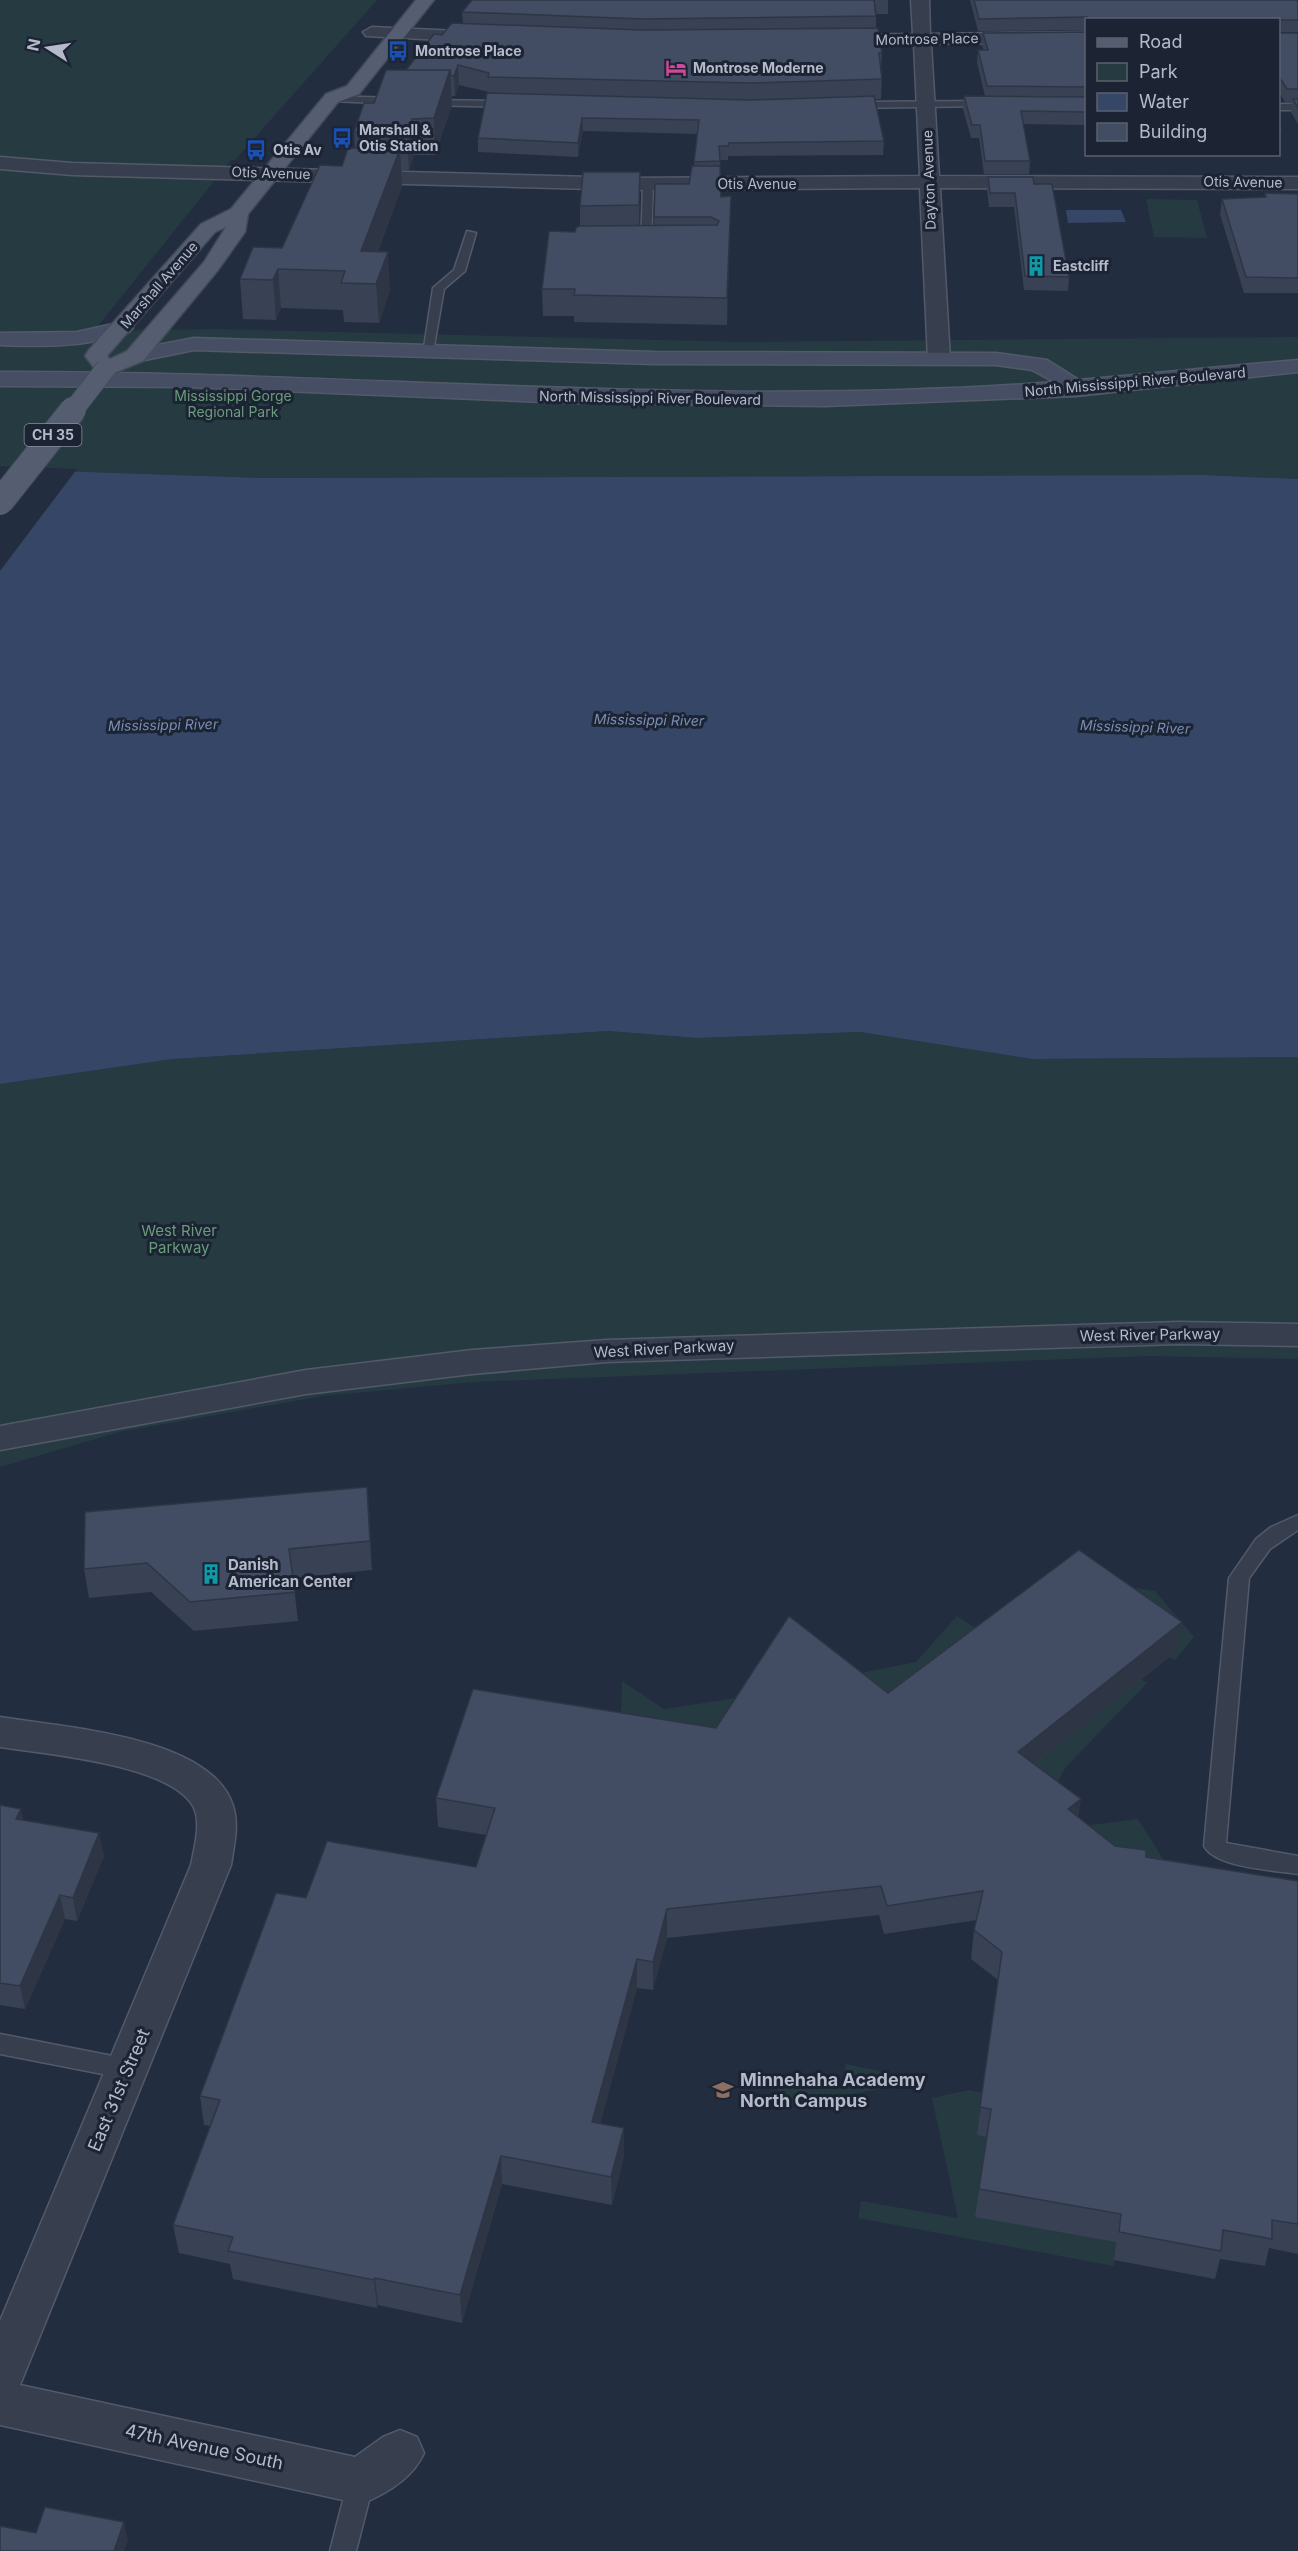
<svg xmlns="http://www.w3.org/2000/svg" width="1298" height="2551" font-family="Inter,sans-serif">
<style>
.green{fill:#253b41}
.water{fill:#364667}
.pier{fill:#232d40}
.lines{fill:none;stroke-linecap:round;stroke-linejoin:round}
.lane-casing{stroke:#525a6a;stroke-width:3}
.street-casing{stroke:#525a6a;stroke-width:3}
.secondary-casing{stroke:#525a6a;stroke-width:3}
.primary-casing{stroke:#414858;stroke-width:3}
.lane{fill:#373f4f;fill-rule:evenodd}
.street{fill:#373f4f;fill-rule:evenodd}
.secondary{fill:#454e63;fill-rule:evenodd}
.primary{fill:#555e70;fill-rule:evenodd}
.primary-bridge-far1-casing{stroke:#414858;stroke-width:21;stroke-linecap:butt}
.primary-bridge-casing{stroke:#414858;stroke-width:28;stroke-linecap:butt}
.primary-bridge-far1{stroke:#555e70;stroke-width:20}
.primary-bridge{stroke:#555e70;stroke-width:26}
.wall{fill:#394154}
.shaded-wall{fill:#2e3545}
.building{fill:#424c62;stroke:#2e3545;stroke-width:1.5}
.labels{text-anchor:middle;stroke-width:6;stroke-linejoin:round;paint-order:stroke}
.far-street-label{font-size:14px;fill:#b4baca;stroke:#1c2434}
.far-poi-label{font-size:14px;font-weight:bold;fill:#b4baca;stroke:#1c2434;text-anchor:start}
.far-park-label{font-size:14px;fill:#699c7a;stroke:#1c2434}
.shield{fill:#1c2434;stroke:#868d9d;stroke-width:1.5}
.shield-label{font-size:14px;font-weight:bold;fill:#b4baca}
.far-water-label{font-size:14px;font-style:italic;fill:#7a8db3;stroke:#1c2434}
.park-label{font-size:15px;fill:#699c7a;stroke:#1c2434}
.street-label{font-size:15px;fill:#b4baca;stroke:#1c2434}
.poi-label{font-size:15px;font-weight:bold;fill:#b4baca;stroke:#1c2434;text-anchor:start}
.near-poi-label{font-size:18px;font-weight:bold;fill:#b4baca;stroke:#1c2434;text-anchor:start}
.near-street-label{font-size:18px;fill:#b4baca;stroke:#1c2434}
</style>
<rect width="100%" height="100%" fill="#232d40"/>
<path class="green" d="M0,0H377L235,160H231L94,331L217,329L742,342L1298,337V479L1203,475L265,478L0,469Z
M1146,199L1197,200L1207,238L1154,237Z
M608,1031L697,1038L860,1032L1032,1059L1298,1057V1359L1149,1356L473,1382L323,1396L119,1432L0,1467V1084L173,1059Z
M1075,1579L1155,1591L1194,1637L1175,1660L1169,1657L1176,1651Z
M957,1616L994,1640L886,1721L831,1679L916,1662Z
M1141,1679L1147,1683L1066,1767L1045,1803L997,1794Z
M622,1681L664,1709L756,1695L716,1757L620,1742Z
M1138,1819L1180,1886L1077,1827Z
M845,2064L894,2074L891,2087L778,2107V2085L846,2082Z
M969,2090L983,2093L987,2137L1116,2242L1114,2266L858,2218L861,2201L958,2218L932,2098Z"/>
<path class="water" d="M1066,210H1121L1126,222L1068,223Z
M0,469L265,478L1203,475L1298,479V1057L1032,1059L860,1032L697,1038L608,1031L173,1059L0,1084Z"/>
<path class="pier" d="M0,466L77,469L0,571Z"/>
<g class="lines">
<g class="lane-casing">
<path id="lane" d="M328,96L398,98L403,101L398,104L332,101L327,98Z
M424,100L509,101L514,104L509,107L428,105L424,104Z
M986,101L991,104L990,106L851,108L846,105L851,102Z
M1278,104H1298V110H1278Z
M648,181L653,184L651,248L646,251L641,248L643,184Z
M467,231L476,233L465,271L444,289L433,352L423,354L433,288L454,270Z
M1298,1515V1530L1270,1549L1249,1578L1226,1843L1298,1856V1874C1274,1870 1216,1868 1204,1846L1229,1578L1256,1539L1271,1527Z
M0,2034L128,2059L136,2062L140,2069L136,2076L128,2079L0,2054Z
M361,2468L370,2472L374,2481L356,2551H330L348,2481L352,2472Z"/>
</g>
<g class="street-casing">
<path id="street" d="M911,0H929L930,34L1086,32V42L931,44L939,176L1298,177V189L940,188L950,359L947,364H931L928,359L920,188L629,190L72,175L0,169V157L72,163L629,178L920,176L914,44L836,45L827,40L836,35L913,34Z
M372,27L479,32L488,37L479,42L366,36L363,32Z
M1178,1322L1298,1324V1346L1178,1344L607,1362L472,1374L306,1394L0,1450V1426L306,1370L472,1350L607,1340Z
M0,1717C61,1727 212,1736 233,1806C239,1825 234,1846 231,1865L20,2385L355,2457L383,2437L400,2430L417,2437L424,2453C413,2478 386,2494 361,2504L0,2425V2321L191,1865C194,1850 202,1821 193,1806C169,1764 45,1754 0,1747Z"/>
</g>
<g class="secondary-casing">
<path id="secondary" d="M122,322L129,324L133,328L129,332C87,347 45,347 0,345V333L77,332Z
M194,338L654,352L996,353L1047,360L1079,380L1298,360V372L1076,396L825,406L568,403L190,387L0,386V372C352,371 702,409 1054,382L1032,370L996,365L654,364L194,350L135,362L127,361L124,356L127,351Z"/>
</g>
<g class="primary-casing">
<path id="primary" d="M416,0H434L359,94L338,102L248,214L245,232L218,270L143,361L114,373H98L85,356L88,351L201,224L231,209L326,94L347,86ZM226,227L204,262L127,351L110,359L107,356L215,232Z"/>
</g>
<use href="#lane" class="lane"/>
<use href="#street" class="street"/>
<use href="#secondary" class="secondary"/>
<use href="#primary" class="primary"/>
<g class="primary-bridge-far1-casing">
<path id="primary-bridge-far1" d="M72,412L106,368"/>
</g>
<g class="primary-bridge-casing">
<path id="primary-bridge" d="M0,502L73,410"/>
</g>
<use href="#primary-bridge-far1" class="primary-bridge-far1"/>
<use href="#primary-bridge" class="primary-bridge"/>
</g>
<path class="wall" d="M472,0H888V14H876V28L882,53L881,72L882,79L881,99H875L884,141L883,155L728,156V160H720L721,197L730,222L727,325L574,322V316H543L542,289L575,232L580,226V206L640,172L639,225H654L655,184H689L694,166L697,134L583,131L578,157L478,152V138L489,92L459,85L455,96H452V105L435,155H414L409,170H402V186L378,251L390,290L379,323L344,322L343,310L281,308L276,320L243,319L240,279L282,248L355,148L354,132L374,103L406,70L442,35L463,24L462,12Z
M970,0H1298V32H1278V20H1086V30L978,31Z
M1086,32V125L1023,124L1030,161L1029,174H984L979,138H971L963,109L964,96H985L977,63L978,50H984L982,46L983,33Z
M1278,33H1298V124L1291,112L1292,102H1285L1278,91Z
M1278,120L1281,129L1279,142H1278Z
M988,177L1034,184L1069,277L1068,291L1024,290L1014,207H989L987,190Z
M1265,193L1298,194V293H1244L1220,214L1222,199L1265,197Z
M367,1487L372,1570L293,1578L298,1621L194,1631L151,1592L89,1598L84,1569Z
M1177,1651L1035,1764L1078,1817L1115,1846L1146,1857L1298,1881V2254L1269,2248L1265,2266L1220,2259L1215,2279L1114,2260L1116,2242L975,2217L987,2137L977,2135L998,1980L971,1959L974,1930L977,1920L884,1934L879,1915L667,1938L653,1990L637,1988L600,2124L624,2128V2156L612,2205L502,2184L462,2323L378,2305L377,2308L233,2279L230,2264L179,2253L173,2225L210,2126L204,2125L200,2096L306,1898L476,1867L486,1835L438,1827L436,1798L716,1728L888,1693Z
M0,1805L24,1821L104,1856L77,1921L65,1919L25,2009L0,2005Z"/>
<path class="shaded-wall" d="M458,65L459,85L455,96L454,76Z
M450,70L452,105L435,155L434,118Z
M582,118L583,131L578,157V143Z
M412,119L414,155L409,170L407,133Z
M400,149L402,186L365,284L361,251Z
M640,172V210L639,243V205Z
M731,196L730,222L727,325V298Z
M388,252L390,290L379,323L376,284Z
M278,269L281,308L276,320L273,280Z
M367,1487L370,1516L372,1570L370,1541Z
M1182,1622L1177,1651L1014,1780L1018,1752Z
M1081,1799L1077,1827L1068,1809Z
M21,1809L26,1832L16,1819Z
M99,1833L104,1856L77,1921L73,1898Z
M60,1895L65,1919L25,2009L20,1986Z
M667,1909V1938L653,1990V1962Z
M637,1959V1988L593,2151L592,2122Z
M624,2128V2156L612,2205L611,2177Z
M501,2156L502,2184L462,2323L460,2295Z
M375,2278L378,2305L377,2308L374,2280Z
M124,2522L128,2541L124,2551H114Z"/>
<path class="building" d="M472,0H874L876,16L642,19L462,12Z
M974,0H1298V20H1089L1087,17L979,19Z
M452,23L642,30L878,28L882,53H879L882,79L751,83L488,77L489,73L458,65L454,76H451L450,70H406L434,34L442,35Z
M1086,32V87L987,86L978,50H988L983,33Z
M1278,33H1298V89H1287L1278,75Z
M386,70H450L434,118L412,119L407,133L354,132L364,103H374Z
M487,93L751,100L874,96L884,141L729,143L728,146H719L720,161L694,162L699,120L582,118L578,143L478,138Z
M964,96L1086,97V112L1021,111L1030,161H985L980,125H972Z
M1293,99H1298V108Z
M1278,120L1281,129H1278Z
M348,148L400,149L361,251L388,252L376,284L341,283L345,271L278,269L273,280L240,279L253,247L282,248L320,165L342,166Z
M692,166H720L721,197L731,196L727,298L574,295L575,289H542L549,231L575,232L576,228L579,226L717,225L719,221L711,217H654L655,184H689Z
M583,172H640L639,205L580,206Z
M988,177H1033L1034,184H1052L1069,277L1025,276L1015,193H990Z
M1265,193L1298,194V278L1246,277L1222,199L1266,197Z
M367,1487L370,1541L289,1549L295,1592L190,1602L147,1563L84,1569L85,1512Z
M1079,1550L1182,1622L1018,1752L1081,1799L1068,1809L1115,1846L1146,1850V1857L1298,1881V2224L1272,2220V2239L1223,2230L1221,2251L1119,2232L1121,2214L979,2189L991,2109L980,2107L1002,1952L974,1930L983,1891L887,1906L881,1886L667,1909L653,1962L637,1959L592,2122L624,2128L611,2177L501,2156L460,2295L375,2278L374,2280L228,2251L233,2237L173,2225L220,2100L200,2096L276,1893L306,1898L327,1841L476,1867L495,1808L436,1798L473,1689L716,1728L789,1616L888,1693Z
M0,1805L21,1809L16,1819L99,1833L73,1898L60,1895L20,1986L0,1983Z
M45,2507L124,2522L114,2551H0V2526L36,2533Z"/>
<defs>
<g id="bus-bare" transform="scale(1.62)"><path d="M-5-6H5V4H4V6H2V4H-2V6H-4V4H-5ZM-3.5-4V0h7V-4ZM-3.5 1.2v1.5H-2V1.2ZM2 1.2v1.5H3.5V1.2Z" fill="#1a4fb4" stroke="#1c2434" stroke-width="2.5" paint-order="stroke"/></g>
<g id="hotel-bare" transform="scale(1.62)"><path d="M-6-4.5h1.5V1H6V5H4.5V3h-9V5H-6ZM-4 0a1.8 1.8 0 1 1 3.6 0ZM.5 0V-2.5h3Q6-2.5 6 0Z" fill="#d1479c" stroke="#1c2434" stroke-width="2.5" paint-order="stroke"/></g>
<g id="building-bare" transform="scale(1.62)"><path d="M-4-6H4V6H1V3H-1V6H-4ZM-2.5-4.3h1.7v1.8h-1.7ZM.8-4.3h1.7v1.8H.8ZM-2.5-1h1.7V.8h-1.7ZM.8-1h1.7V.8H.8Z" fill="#0f9aa8" stroke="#1c2434" stroke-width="2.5" paint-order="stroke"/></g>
<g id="school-bare" transform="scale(1.62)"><path d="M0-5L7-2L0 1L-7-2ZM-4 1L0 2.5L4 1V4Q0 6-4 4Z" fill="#8d6e63" stroke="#1c2434" stroke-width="2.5" paint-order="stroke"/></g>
</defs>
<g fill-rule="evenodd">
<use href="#bus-bare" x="398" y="51"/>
<use href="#hotel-bare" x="676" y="68"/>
<use href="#bus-bare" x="342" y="138"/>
<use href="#bus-bare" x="256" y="150"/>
<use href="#building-bare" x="1036" y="266"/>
<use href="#building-bare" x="211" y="1574"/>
<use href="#school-bare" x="723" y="2090"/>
</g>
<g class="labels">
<g class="far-street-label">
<text transform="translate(927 39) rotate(-1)" y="5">Montrose Place</text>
<text transform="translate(271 173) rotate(2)" y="5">Otis Avenue</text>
<text transform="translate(929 180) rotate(-92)" y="5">Dayton Avenue</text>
<text transform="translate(1243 182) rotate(1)" y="5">Otis Avenue</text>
<text x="757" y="189">Otis Avenue</text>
<text transform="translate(159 285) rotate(-49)" y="5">Marshall Avenue</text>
<text transform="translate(1135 382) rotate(-5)" y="5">North Mississippi River Boulevard</text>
<text transform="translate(650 398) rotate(1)" y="5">North Mississippi River Boulevard</text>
</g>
<g class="far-poi-label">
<text x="415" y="56">Montrose Place</text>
<text x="693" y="73">Montrose Moderne</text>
<text x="359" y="135">Marshall &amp;<tspan x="359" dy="16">Otis Station</tspan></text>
<text x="273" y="155">Otis Av</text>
<text x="1053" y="271">Eastcliff</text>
</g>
<g class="far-park-label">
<text x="233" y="401">Mississippi Gorge<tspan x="233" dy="16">Regional Park</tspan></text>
</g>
<rect class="shield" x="24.5" y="424" width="57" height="22" rx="4.5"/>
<g class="shield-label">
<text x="53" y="440">CH 35</text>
</g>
<g class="far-water-label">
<text transform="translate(649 720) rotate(1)" y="5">Mississippi River</text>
<text transform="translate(163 725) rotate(-1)" y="5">Mississippi River</text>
<text transform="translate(1135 727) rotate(2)" y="5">Mississippi River</text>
</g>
<g class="park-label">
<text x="179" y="1236">West River<tspan x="179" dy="17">Parkway</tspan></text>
</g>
<g class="street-label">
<text transform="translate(1150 1335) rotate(-1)" y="5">West River Parkway</text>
<text transform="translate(664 1349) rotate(-3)" y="5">West River Parkway</text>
</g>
<g class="poi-label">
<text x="228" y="1570">Danish<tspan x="228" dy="17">American Center</tspan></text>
</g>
<g class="near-poi-label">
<text x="740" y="2086">Minnehaha Academy<tspan x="740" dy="21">North Campus</tspan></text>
</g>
<g class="near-street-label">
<text transform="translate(119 2090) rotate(-67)" y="6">East 31st Street</text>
<text transform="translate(204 2447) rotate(12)" y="6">47th Avenue South</text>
</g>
</g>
<rect x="1085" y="18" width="195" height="138" fill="#1c2434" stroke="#596070" stroke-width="1.5"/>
<rect x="1097" y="38" width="30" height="9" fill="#555e70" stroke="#596070" stroke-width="1.5"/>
<text x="1139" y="48" font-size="18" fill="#b4baca">Road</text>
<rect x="1097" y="63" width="30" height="18" fill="#253b41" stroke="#596070" stroke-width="1.5"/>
<text x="1139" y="78" font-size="18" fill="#b4baca">Park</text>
<rect x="1097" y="93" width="30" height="18" fill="#364667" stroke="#596070" stroke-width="1.5"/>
<text x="1139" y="108" font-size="18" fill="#b4baca">Water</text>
<rect x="1097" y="123" width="30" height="18" fill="#424c62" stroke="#596070" stroke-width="1.5"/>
<text x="1139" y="138" font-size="18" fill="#b4baca">Building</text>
<g transform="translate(48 48) rotate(282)" stroke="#1c2434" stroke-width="4.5" paint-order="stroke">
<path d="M0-4.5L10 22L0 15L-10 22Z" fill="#b4baca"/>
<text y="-9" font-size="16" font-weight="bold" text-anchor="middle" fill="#b4baca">N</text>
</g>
</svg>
